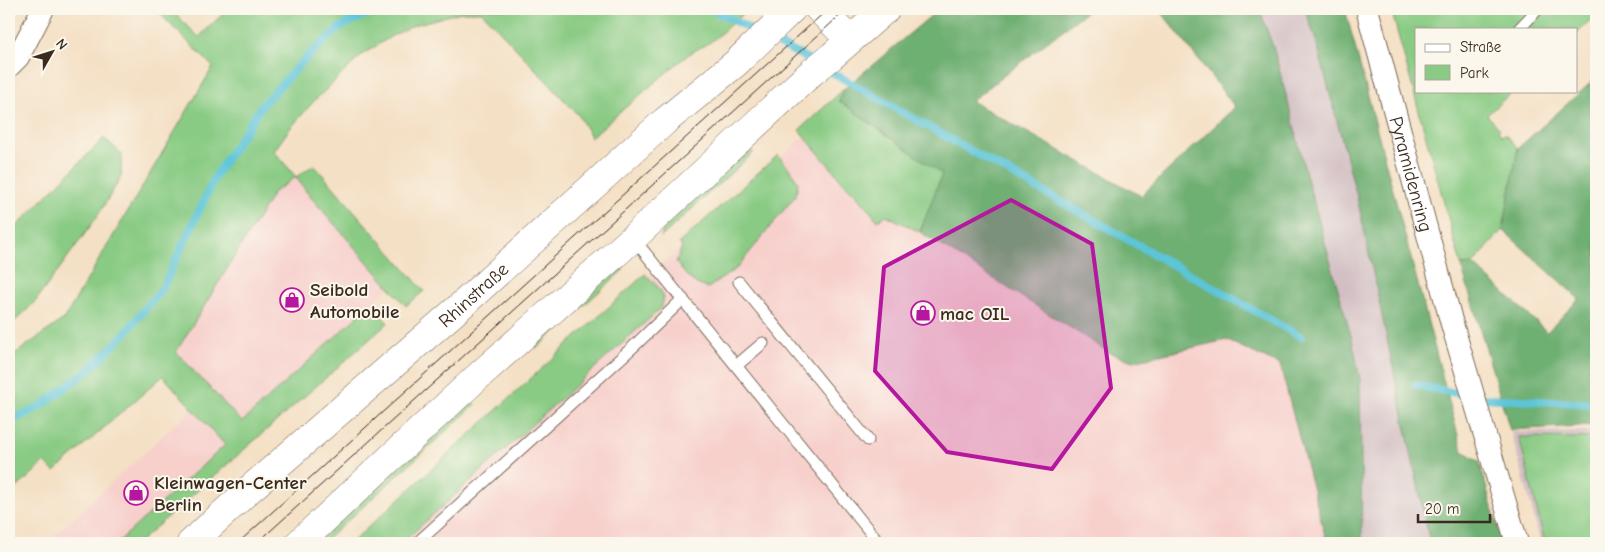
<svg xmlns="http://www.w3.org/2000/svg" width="1605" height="552" font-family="'Comic Neue',sans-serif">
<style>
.built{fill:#f7d0cc}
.industrial{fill:#d2bec3}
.green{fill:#89cb84;stroke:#627a51}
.forest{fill:#6eaf72;stroke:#546c48}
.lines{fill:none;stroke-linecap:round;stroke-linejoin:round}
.stream{stroke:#5dc5d9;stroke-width:8}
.service-casing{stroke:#7c6a58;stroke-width:13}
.minor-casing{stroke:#7c6a58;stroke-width:24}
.secondary-casing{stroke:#7c6a58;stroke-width:29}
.service{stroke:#fff;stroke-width:11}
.minor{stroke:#fff;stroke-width:22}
.secondary{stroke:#fff;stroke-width:28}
.tram{stroke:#3b2a1e;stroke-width:1}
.marked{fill:#b5179e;fill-opacity:0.2;stroke:#b5179e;stroke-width:4;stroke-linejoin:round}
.labels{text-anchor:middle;stroke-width:4;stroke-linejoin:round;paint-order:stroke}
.street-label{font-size:19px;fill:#3b2a1e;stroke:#fbf7ec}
.poi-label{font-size:19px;font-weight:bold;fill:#3b2a1e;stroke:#fbf7ec;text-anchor:start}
</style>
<rect width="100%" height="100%" fill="#fbf7ec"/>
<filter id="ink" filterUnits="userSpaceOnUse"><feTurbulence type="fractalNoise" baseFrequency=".02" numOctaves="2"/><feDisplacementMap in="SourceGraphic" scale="10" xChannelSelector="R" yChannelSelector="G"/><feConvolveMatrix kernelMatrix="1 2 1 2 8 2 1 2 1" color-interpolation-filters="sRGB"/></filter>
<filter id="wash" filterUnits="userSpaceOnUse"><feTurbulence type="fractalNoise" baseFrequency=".0096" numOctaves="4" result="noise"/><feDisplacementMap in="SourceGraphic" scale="20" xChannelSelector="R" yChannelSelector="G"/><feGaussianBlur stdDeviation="1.12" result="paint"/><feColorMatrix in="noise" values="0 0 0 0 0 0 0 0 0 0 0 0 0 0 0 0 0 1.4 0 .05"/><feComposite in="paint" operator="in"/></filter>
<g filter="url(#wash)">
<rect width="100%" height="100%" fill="#f4e0c5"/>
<path class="built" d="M833,110L1280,365L1327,543H369L643,282Z
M296,177L308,194L390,287L242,422L176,352L273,192Z
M192,409L225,445L117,543H46Z"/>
<path class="industrial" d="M1219,9H1305L1316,41L1357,197L1430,543H1346Z
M1596,431V543H1541L1511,432Z"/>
<path class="green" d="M155,9H171L199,37L228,9H748L712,41L689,54L667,72L591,137L579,116L482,12H461L414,25L392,36L363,54L314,101L288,131L274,151L296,177L314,165L424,291L406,306L308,194L296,177L274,192L176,352L242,422L371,304L388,323L138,543H117L225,445L163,376L54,472L45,462L9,495V358L64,319L213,67Z
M1391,9H1596V16L1576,34V29H1416V91H1513L1487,115L1500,129L1498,131L1502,136L1505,134L1518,148L1503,230L1473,264L1461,265Z
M845,88L839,101L943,174L920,232L886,215L878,221L855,193L849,189L799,130Z
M104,138L122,154L121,177L97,217L35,302L9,327V234Z
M754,152L661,237L663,229L671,220L745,153Z
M778,155L793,173L798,183L796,195L737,268L708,288C693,285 685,275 676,262L682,247L679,243Z
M624,269L537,348L533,345L616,270Z
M645,274C655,284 670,294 660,309L402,543H351Z
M473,401L476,404L323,543H315Z
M1519,437L1596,438V529L1579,543H1545Z"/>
<path class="forest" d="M939,9H1090L971,101L1141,196L1235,107L1159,9H1259L1273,46L1292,118L1307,178L1353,343L1360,380L1362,543H1327L1280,365L1226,340L1133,361L1110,353L920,232L942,174L839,101L845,88Z
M1305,9H1345L1460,443L1463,451L1479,461L1502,543H1430L1357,197L1316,41Z
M1596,78V425L1510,430L1461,265L1473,264L1547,332L1579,299L1503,230L1518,148Z"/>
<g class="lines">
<path class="stream" d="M711,9L758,33
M769,39L814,62
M826,69L1301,337
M1415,385L1481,398L1596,404
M9,422L41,406L89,370L121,338L162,289L216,175L262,105L306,58L339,28L377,9"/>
</g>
</g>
<g filter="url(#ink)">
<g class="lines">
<g class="service-casing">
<path id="service" d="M1519,29L1538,9
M633,238L879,543
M739,282L868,440
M736,366L763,343
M417,543L633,347L683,299"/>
</g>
<g class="minor-casing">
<g id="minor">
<path id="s1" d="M1367,9L1452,324L1517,543"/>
<path d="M9,66L18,57L43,9"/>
</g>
</g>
<g class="secondary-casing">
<g id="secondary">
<path d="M819,9L850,40"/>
<path id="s2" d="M191,543L250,489L454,312L665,121L736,63L792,9"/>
<path d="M299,543L473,381L633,238L812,72L832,56L886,9"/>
</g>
</g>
<use href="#service" class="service"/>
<use href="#minor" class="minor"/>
<use href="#secondary" class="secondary"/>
<path class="tram" d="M238,543L828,9
M257,543L847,9"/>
</g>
</g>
<path class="marked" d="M1011,200L1092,244L1111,388L1052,469L947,452L875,371L884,267Z"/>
<defs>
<g id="shop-ring" transform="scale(1.25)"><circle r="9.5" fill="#fbf7ec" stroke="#b5179e" stroke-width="1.5"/><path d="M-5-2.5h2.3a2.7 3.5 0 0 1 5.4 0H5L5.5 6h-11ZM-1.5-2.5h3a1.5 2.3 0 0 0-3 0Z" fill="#b5179e"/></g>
</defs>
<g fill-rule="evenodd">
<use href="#shop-ring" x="292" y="300"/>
<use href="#shop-ring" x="923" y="313"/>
<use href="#shop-ring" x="136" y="493"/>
</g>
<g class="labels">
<g class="street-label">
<text dy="7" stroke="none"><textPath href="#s1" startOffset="171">Pyramidenring</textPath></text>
<text dy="7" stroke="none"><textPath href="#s2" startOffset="376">Rhinstraße</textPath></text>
</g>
<g class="poi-label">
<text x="310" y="296">Seibold<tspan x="310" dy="22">Automobile</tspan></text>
<text x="940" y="320">mac OIL</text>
<text x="154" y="489">Kleinwagen-Center<tspan x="154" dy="22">Berlin</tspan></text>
</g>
</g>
<rect width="1605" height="552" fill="none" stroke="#fbf7ec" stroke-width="30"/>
<rect x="1415" y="28" width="162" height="65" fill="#fbf7ec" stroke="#aea59a"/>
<rect x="1425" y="44" width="25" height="8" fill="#ffffff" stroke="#aea59a"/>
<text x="1460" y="52" font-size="15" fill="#3b2a1e">Straße</text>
<rect x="1425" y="65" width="25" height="15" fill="#89cb84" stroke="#aea59a"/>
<text x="1460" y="78" font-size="15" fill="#3b2a1e">Park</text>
<g transform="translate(52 52) rotate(51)" stroke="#fbf7ec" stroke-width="4" paint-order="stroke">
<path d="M0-4L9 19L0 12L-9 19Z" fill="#3b2a1e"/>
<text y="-8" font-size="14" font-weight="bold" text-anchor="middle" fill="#3b2a1e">N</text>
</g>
<path d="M1418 514v8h72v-8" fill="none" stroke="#3b2a1e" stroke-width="2.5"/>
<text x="1425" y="514" font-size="15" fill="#3b2a1e" stroke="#fbf7ec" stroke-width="4" paint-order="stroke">20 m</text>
</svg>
